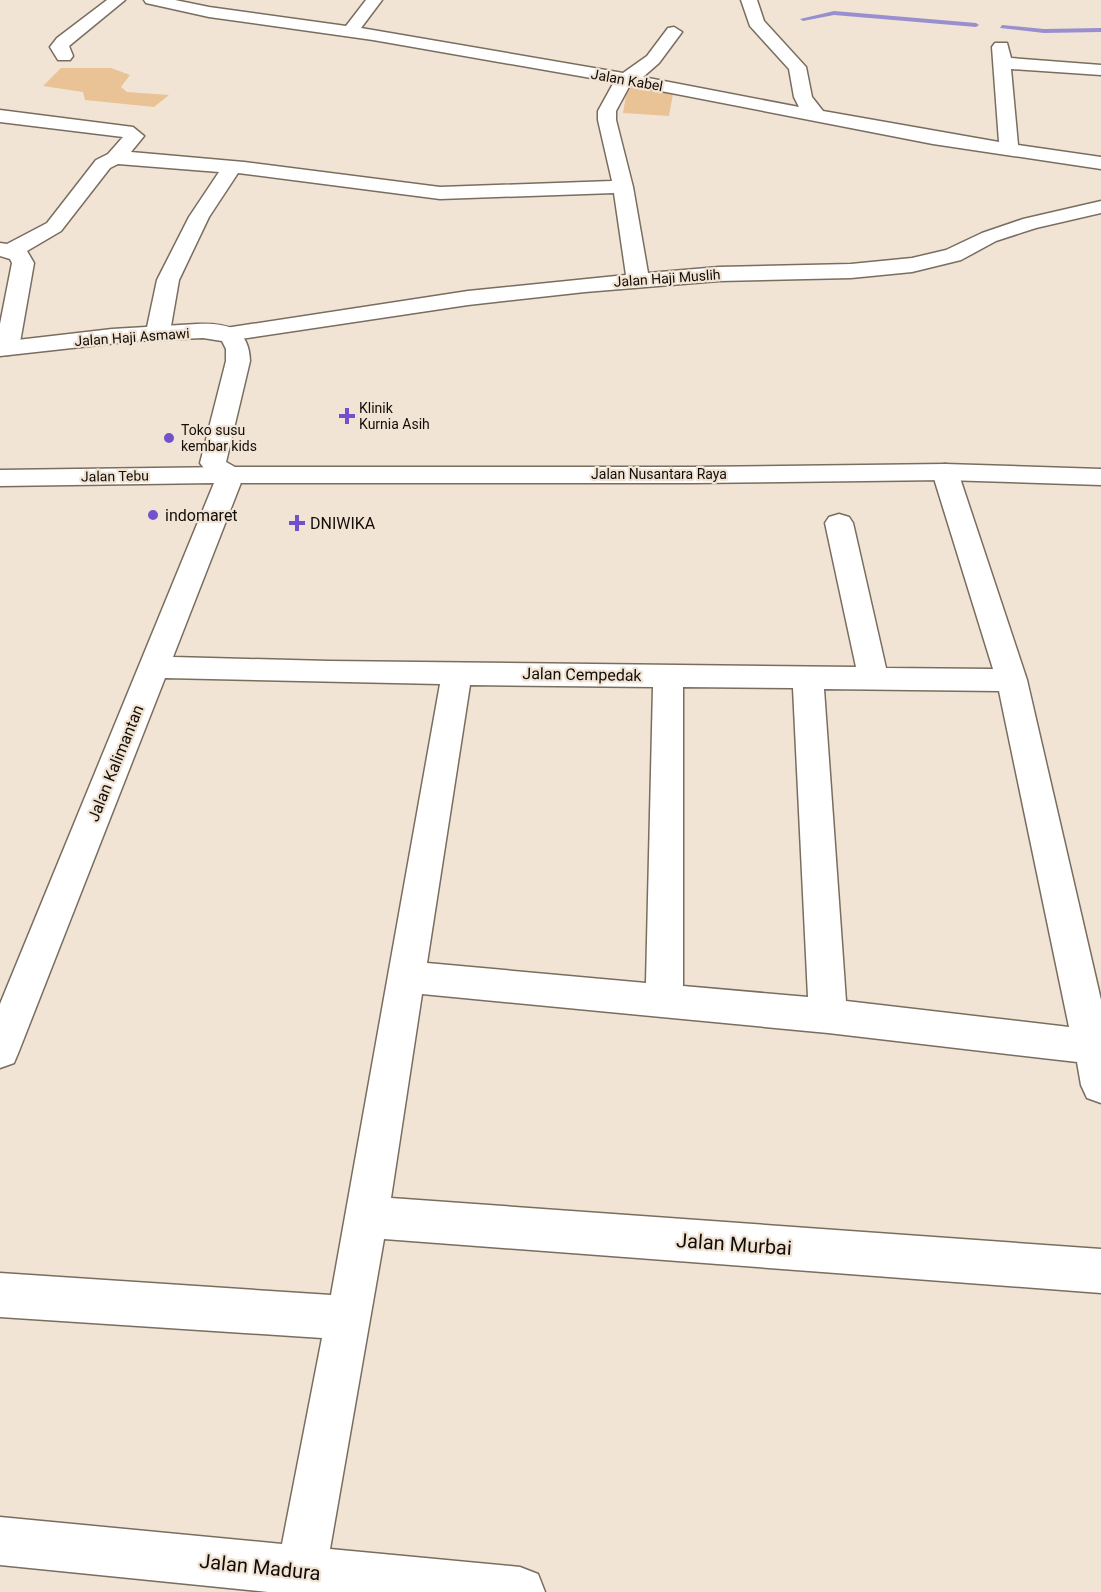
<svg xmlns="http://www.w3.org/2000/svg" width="1101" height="1592" font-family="Roboto,sans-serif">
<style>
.green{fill:#e9c395}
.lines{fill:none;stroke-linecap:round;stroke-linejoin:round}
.stream{fill:#988fcf;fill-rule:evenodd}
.street-casing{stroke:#796d5f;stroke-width:3}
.secondary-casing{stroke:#796d5f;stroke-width:3}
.street{fill:#fff;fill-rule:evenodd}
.secondary{fill:#fff;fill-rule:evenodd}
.poi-dot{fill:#7152cc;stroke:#f2e4d4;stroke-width:2}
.labels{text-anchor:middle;stroke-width:4.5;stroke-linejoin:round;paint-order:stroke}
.far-street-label{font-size:14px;fill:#120d08;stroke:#f2e4d4}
.far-poi-label{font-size:14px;fill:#120d08;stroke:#f2e4d4;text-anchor:start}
.poi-label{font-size:16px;fill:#120d08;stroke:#f2e4d4;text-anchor:start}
.street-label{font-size:16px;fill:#120d08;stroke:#f2e4d4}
.near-street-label{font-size:20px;fill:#120d08;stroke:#f2e4d4}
</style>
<rect width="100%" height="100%" fill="#f2e4d4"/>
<path class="green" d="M61,68H111L130,75L121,87L127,92L169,95L154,107L85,100L83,92L43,86Z
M631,87L673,94L669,116L623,113L626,95Z"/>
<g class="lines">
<path class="stream" d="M834,11L976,23L979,25L976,27L834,15L803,21L800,19Z
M1002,25L1044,29L1101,28V32L1044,33L1000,28Z"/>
<g class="street-casing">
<path id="street" d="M107,0H125L69,46L73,56L70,60H58L50,47L57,38Z
M144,0H175L209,7L346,26L366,0H382L361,28L623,73L647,56L668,28L674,27L682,32L659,63L643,77L799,107L794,97L789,69L750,26L741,0H757L764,21L806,67L812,97L823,111L999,142L992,47L995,43H1007L1011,58L1101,65V75L1011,69L1018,145L1101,157V169L933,144L630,85L616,111V120L633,187L648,273L719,267L851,264L912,258L946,250L982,233L1023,219L1101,201V213L1036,228L996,241L961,260L912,272L851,278L719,281L585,292L468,305L227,341L219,339L215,334L219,329L468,291L626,275L614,193L440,199L238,173L209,217L179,280L170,332L166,337L158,339L150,337L146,332L157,280L189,217L219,172L118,164L110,168L61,231L27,251L34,263L19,348L15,353L7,355L0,353V324L12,263L10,259L0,256V243L7,244L47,223L96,160L108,154L123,137L0,122V110L133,127L144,136L131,152L244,162L440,187L612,181L598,120V111L614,82L373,40L209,17L146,3Z
M945,464L954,466L958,472L1027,680L1101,1000V1103L1087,1098L1081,1085L1077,1062L828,1033L422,994L391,1198L1101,1249V1293L384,1239L330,1549L520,1567L538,1574L545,1592H268L0,1565V1517L282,1544L322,1338L0,1317V1273L331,1295L440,684L165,678L19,1051L14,1063L0,1068V1004L214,483L0,486V470L231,467L240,469L244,475L173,657L329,661L856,667L825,523L829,517L839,514L849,517L853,523L886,668L993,669L932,472L936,466ZM470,685L653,687L646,983L427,963ZM683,687L793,688L808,997L683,986ZM824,689L999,691L1069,1027L846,1001Z"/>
</g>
<g class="secondary-casing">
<path id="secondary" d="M197,324C226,323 249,327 250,361L226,462L235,467H692L945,464L1101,469V485L945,480L692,483H231L210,476L200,463L226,361V349L222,341L203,338L135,341L0,356V342L112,329Z"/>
</g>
<use href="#street" class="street"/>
<use href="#secondary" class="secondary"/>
</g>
<g class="poi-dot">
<path d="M344 407h6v6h6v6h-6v6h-6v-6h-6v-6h6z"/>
<circle cx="169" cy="438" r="6"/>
<circle cx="153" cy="515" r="6"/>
<path d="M294 514h6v6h6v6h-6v6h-6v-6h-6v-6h6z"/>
</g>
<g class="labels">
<g class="far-street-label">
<text transform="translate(627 80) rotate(10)" y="5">Jalan Kabel</text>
<text transform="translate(667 278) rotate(-4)" y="5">Jalan Haji Muslih</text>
<text transform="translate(132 337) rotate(-4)" y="5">Jalan Haji Asmawi</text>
<text x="659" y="479">Jalan Nusantara Raya</text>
<text transform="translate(115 476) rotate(-1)" y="5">Jalan Tebu</text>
</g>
<g class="far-poi-label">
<text x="359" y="413">Klinik<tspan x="359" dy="16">Kurnia Asih</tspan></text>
<text x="181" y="435">Toko susu<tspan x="181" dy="16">kembar kids</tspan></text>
</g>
<g class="poi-label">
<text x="165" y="521">indomaret</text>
<text x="310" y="529">DNIWIKA</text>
</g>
<g class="street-label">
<text transform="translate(582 674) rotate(1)" y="6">Jalan Cempedak</text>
<text transform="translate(115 763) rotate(-68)" y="6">Jalan Kalimantan</text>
</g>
<g class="near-street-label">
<text transform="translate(734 1244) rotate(4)" y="7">Jalan Murbai</text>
<text transform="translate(260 1567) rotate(6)" y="7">Jalan Madura</text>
</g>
</g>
</svg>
